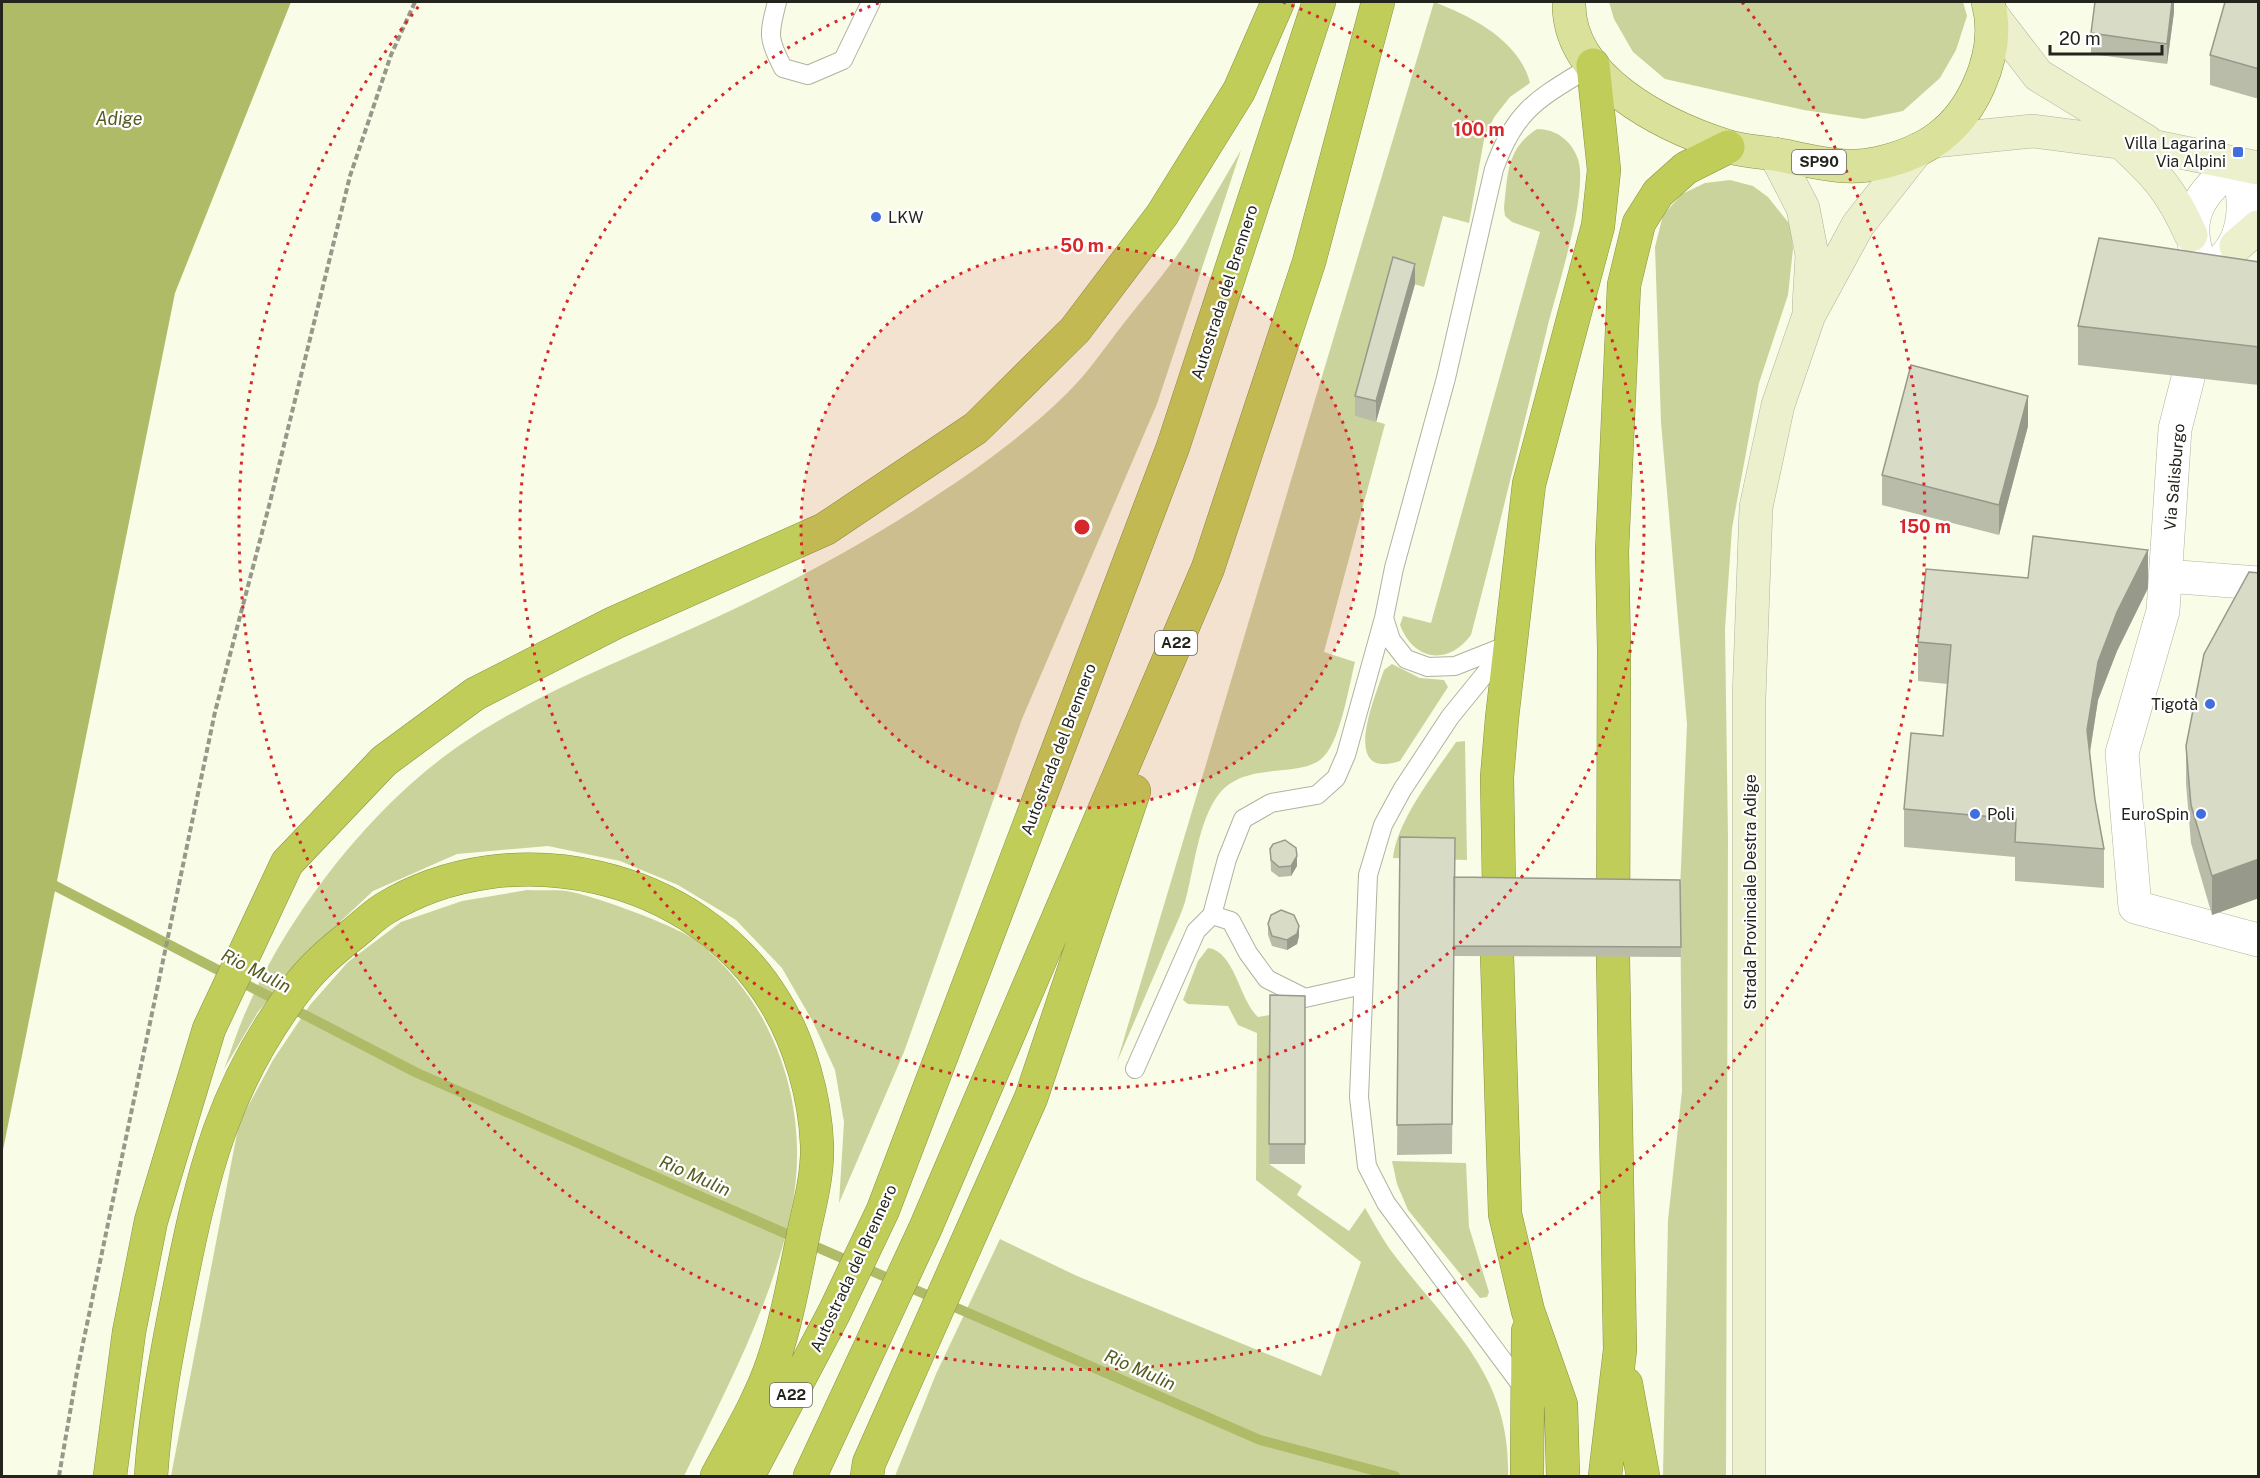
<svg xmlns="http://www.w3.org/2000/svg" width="2260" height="1478" font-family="'Public Sans',sans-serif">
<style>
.green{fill:#cbd39c}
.water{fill:#b0bb67}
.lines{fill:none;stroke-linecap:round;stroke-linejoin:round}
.stream{stroke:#b0bb67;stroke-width:10}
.lane-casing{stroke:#afb39f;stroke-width:20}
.street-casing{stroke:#afb39f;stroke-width:34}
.secondary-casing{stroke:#afb39f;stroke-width:34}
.primary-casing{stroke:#899244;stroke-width:34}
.highway-casing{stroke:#899244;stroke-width:34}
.path{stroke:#969889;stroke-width:4;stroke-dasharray:6 3;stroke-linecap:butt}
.lane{stroke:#fff;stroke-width:18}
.street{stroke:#fff;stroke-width:33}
.secondary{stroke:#ecf0cd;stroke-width:33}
.primary{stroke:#d9e19b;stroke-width:33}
.highway{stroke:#c0cd59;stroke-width:33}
.wall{fill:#babcaa}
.shaded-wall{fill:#97998b}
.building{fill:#d8dbc6;stroke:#97998b;stroke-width:1.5}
.ring{fill:none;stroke:#d62828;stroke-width:3;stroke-dasharray:3 6}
.poi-dot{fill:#416edf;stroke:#fff;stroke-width:2}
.labels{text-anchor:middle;stroke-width:4.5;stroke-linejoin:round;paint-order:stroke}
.shield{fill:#fff;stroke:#656661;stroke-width:1.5}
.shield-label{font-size:15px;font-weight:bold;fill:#23251d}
.poi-label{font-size:16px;fill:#23251d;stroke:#fff;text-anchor:end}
.street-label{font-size:16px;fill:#23251d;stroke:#fff}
.water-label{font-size:18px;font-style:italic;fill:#565c1f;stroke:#fff}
.centre{fill:#d62828;stroke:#fff;stroke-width:3}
.ring-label{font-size:18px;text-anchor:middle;font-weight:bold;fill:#d62828;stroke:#fff;stroke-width:4.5;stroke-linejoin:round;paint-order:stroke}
</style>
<rect width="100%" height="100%" fill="#f9fce7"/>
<path class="green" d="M1434,2C1471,16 1520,41 1530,83L1510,97L1495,116L1485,134L1469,223L1443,216L1424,287L1394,278L1356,416L1385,424L1324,652L1355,662C1349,685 1340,746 1320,760C1295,778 1245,761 1219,794C1198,821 1194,870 1185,902C1179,921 1169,939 1162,957C1147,992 1132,1027 1117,1062Z
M1609,2H1963L1967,16L1956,50L1940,78L1903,111L1864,119L1804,110L1665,79L1633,52L1614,19Z
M1537,129C1556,129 1571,140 1578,159C1589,192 1556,292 1547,329C1522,431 1498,533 1471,635C1448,666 1414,661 1400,625L1403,616L1431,623L1540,232L1512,222L1505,216L1504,208C1508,174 1506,149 1537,129Z
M1241,150L1157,404L1022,719L904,1052L839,1203L844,1122L835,1070L813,1022L782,968L736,920L678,885L620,861L548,846L457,854L373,891L310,950L258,1012L224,1069C232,1049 238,1028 247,1009C282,928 347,840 413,782C497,707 604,669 704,623C788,585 870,541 946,489C987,462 1039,423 1073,387C1089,371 1103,350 1117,332C1140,302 1166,273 1186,242C1205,212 1223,181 1241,150Z
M1730,180L1753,186L1768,197L1791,226L1793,249L1788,295L1759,383L1732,528L1725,629L1728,838L1726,1476H1663L1668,1220L1682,1091L1680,890L1687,724L1661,422L1655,247L1663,215L1682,194L1705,183Z
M1392,664L1420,678L1444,680L1448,687L1400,761C1339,781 1375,697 1384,670Z
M1465,741L1467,860L1393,858C1397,820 1435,773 1456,742Z
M527,890C541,891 558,889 572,892C599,898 678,926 698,942C778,1006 812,1112 791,1212C772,1304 725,1392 684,1476H171L239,1123L273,1060L310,1005L348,962L401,922L462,901Z
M1208,948C1235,951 1239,1000 1258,1017L1270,1015L1269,1164L1302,1186L1297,1195L1349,1231L1365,1208C1373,1221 1380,1235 1389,1248C1445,1324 1511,1371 1508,1476H895L936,1374L1000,1239L1077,1276L1321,1376L1361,1262L1256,1180L1257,1033L1238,1025L1228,1006L1188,1004L1183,1000L1198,961Z
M1392,1161L1466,1163L1469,1227L1489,1292L1487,1297L1480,1298L1408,1210L1397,1184Z"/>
<path class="water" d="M2,2H291L175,293L2,1155Z"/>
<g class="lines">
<path class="stream" d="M42,879L417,1073L1260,1440L1395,1476"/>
<g class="lane-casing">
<path id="lane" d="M777,2C769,34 767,37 783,68L808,75L843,60L871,2
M1508,645L1455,666L1428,667L1406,659L1391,640L1384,618L1394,568L1446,378L1494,169C1516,107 1540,98 1593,65
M1506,648L1450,717L1402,790L1383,825L1368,875L1359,1097L1367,1166L1386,1203L1524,1389
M1212,915L1227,859L1243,819L1271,803L1317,795L1336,778L1346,755L1384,618
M1135,1069L1196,931L1212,915L1231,921L1248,953L1267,979L1305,998L1362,985"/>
</g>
<g class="street-casing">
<path id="street" d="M2197,254C2183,212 2205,189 2236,164C2246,195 2248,233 2225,257
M2188,378L2175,429L2163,611L2122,753L2135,907L2258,940
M2166,576L2258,583"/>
</g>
<g class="secondary-casing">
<path id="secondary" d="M1992,15L2038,75L2146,141
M1934,141L2033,131L2156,147L2258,168
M2122,143C2157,175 2172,192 2191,235
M1775,154L1803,208L1812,255L1809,306
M2236,246L2258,227
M1749,1476V698L1756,507L1778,405L1809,315L1858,225L1917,150"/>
</g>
<g class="primary-casing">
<path id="primary" d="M1569,2C1567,79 1664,126 1726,146C1745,152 1766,152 1785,156C1816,162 1847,171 1879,163C1927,152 1959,130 1979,85C1991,58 1996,31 1988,2"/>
</g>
<g class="highway-casing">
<path id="highway" d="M1499,888L1497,777L1502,718L1529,484L1598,226L1604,170L1593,65
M1497,955L1505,1214L1528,1311L1561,1405L1563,1476
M1626,1384L1643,1476
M110,1476L129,1332L151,1221L209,1029L287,863L384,761L475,694L614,623L825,529L976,428L1075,330L1162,215L1239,91L1278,2
M151,1476C155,1416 166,1356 178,1296C202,1175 223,1083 301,983C315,965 335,948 353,934C363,926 373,916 384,909C511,831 697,872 775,1002C800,1043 815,1097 817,1145C818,1174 810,1204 804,1231C795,1275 787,1320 773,1362C760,1401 736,1440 717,1476
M748,1476L834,1313L883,1210L1173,447L1319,2
M810,1476L925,1229L1208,568L1309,262L1378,2
M867,1476L869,1463L1031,1098L1134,791
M1527,1476L1528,1331
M1605,1476L1620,1350L1613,957L1614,649L1612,552L1624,285L1639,223L1658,193L1686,168L1728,147"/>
</g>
<path class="path" d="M59,1476L77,1372L215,712L270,502L350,176L391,55L415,2"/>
<use href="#lane" class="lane"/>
<use href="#street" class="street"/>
<use href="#secondary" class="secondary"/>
<use href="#primary" class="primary"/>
<use href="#highway" class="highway"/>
</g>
<path class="wall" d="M2174,2V12L2167,64L2091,54V33Z
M2259,2V99L2210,85V55Z
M2259,262V385L2078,365V326Z
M1415,284L1376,422L1355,416V396Z
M2028,426L1999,535L1882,505V475Z
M2259,573V898L2212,915L2191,843L2186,784V746Z
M2028,578L2148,588L2117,651L2098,700L2090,753L2095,800L2104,849V888L2015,881V857L1904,847V809L1943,736L1947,684L1918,681V642Z
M1400,837L1455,877L1680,880L1681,957L1454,956V954L1452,1154L1397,1155Z
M1270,849L1297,866L1291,876L1279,877L1271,871Z
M1268,924L1299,936L1297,944L1287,950L1272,946L1268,935Z
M1270,995L1305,996V1164H1269Z"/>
<path class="shaded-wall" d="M2172,2H2174V12L2167,64V44Z
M1415,264V284L1376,422V401Z
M2028,396V426L1999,535V505Z
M2148,550V588L2117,651L2098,700L2087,769V730L2098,662L2117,612Z
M1297,856V866L1291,876V866Z
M2259,859V898L2212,915V876Z
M1299,926V936L1297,944L1287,950V940Z"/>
<path class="building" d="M2095,2H2172L2167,44L2091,33Z
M2225,2H2259V69L2210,55Z
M2099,238L2259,262V347L2078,326Z
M1393,257L1415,264L1376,401L1355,396Z
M1911,365L2028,396L1999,505L1882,475Z
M2033,536L2148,550L2117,612L2098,662L2087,730L2095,800L2104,849L2015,842L2016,819L1904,809L1911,733L1943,736L1951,645L1918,642L1926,569L2028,578Z
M2249,572L2259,573V859L2212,876L2191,805L2186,746L2204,654Z
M1400,837L1455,838L1452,1124L1397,1125Z
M1285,840L1296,848L1297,856L1291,866L1279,867L1271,860L1270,849L1273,844Z
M1454,877L1680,880L1681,947L1454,946Z
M1281,910L1294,915L1299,926L1297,934L1287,940L1272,936L1268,924L1271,915Z
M1270,995L1305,996V1144H1269Z"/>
<circle cx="1082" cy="527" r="281" fill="#d62828" fill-opacity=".12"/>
<g class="ring">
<circle cx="1082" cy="527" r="281"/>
<path d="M1283 2A562 562 0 1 1 881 2"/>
<path d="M1742 2A843 843 0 1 1 422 2"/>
</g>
<g class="poi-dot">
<rect x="2232" y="146" width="12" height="12" rx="3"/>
<circle cx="876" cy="217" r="6"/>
<circle cx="2210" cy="704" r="6"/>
<circle cx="1975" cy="814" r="6"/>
<circle cx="2201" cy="814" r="6"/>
</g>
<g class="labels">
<g class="shield">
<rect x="1792" y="150" width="54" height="24" rx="4.5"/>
<rect x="1155" y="631" width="42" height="24" rx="4.5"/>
<rect x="770" y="1383" width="42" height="24" rx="4.5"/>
</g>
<g class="shield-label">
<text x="1819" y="167">SP90</text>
<text x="1176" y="648">A22</text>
<text x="791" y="1400">A22</text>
</g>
<g class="poi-label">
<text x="2226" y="149">Villa Lagarina<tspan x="2226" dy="18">Via Alpini</tspan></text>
<text x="888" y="223" text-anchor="start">LKW</text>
<text x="2198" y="710">Tigotà</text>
<text x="1987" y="820" text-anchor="start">Poli</text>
<text x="2189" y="820">EuroSpin</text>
</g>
<g class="street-label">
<text transform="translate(1224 292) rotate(-72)" y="6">Autostrada del Brennero</text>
<text transform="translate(2174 477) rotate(-85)" y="6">Via Salisburgo</text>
<text transform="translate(1058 749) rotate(-69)" y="6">Autostrada del Brennero</text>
<text transform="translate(1750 892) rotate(-90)" y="6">Strada Provinciale Destra Adige</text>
<text transform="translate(853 1268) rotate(-65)" y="6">Autostrada del Brennero</text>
</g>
<g class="water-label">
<text x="119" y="125">Adige</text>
<text transform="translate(256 971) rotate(27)" y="6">Rio Mulin</text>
<text transform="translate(695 1176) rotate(24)" y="6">Rio Mulin</text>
<text transform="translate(1140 1370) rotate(24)" y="6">Rio Mulin</text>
</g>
</g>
<circle cx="1082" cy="527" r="9" class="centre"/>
<g class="ring-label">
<text x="1479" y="136">100 m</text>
<text x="1082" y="252">50 m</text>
<text x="1925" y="533">150 m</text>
</g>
<rect width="2260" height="1478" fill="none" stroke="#23251d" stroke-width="6"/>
<path d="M2050 45v9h112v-9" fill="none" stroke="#23251d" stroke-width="3"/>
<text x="2059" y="45" font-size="18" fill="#23251d" stroke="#ffffff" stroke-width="4.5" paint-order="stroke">20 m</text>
</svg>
